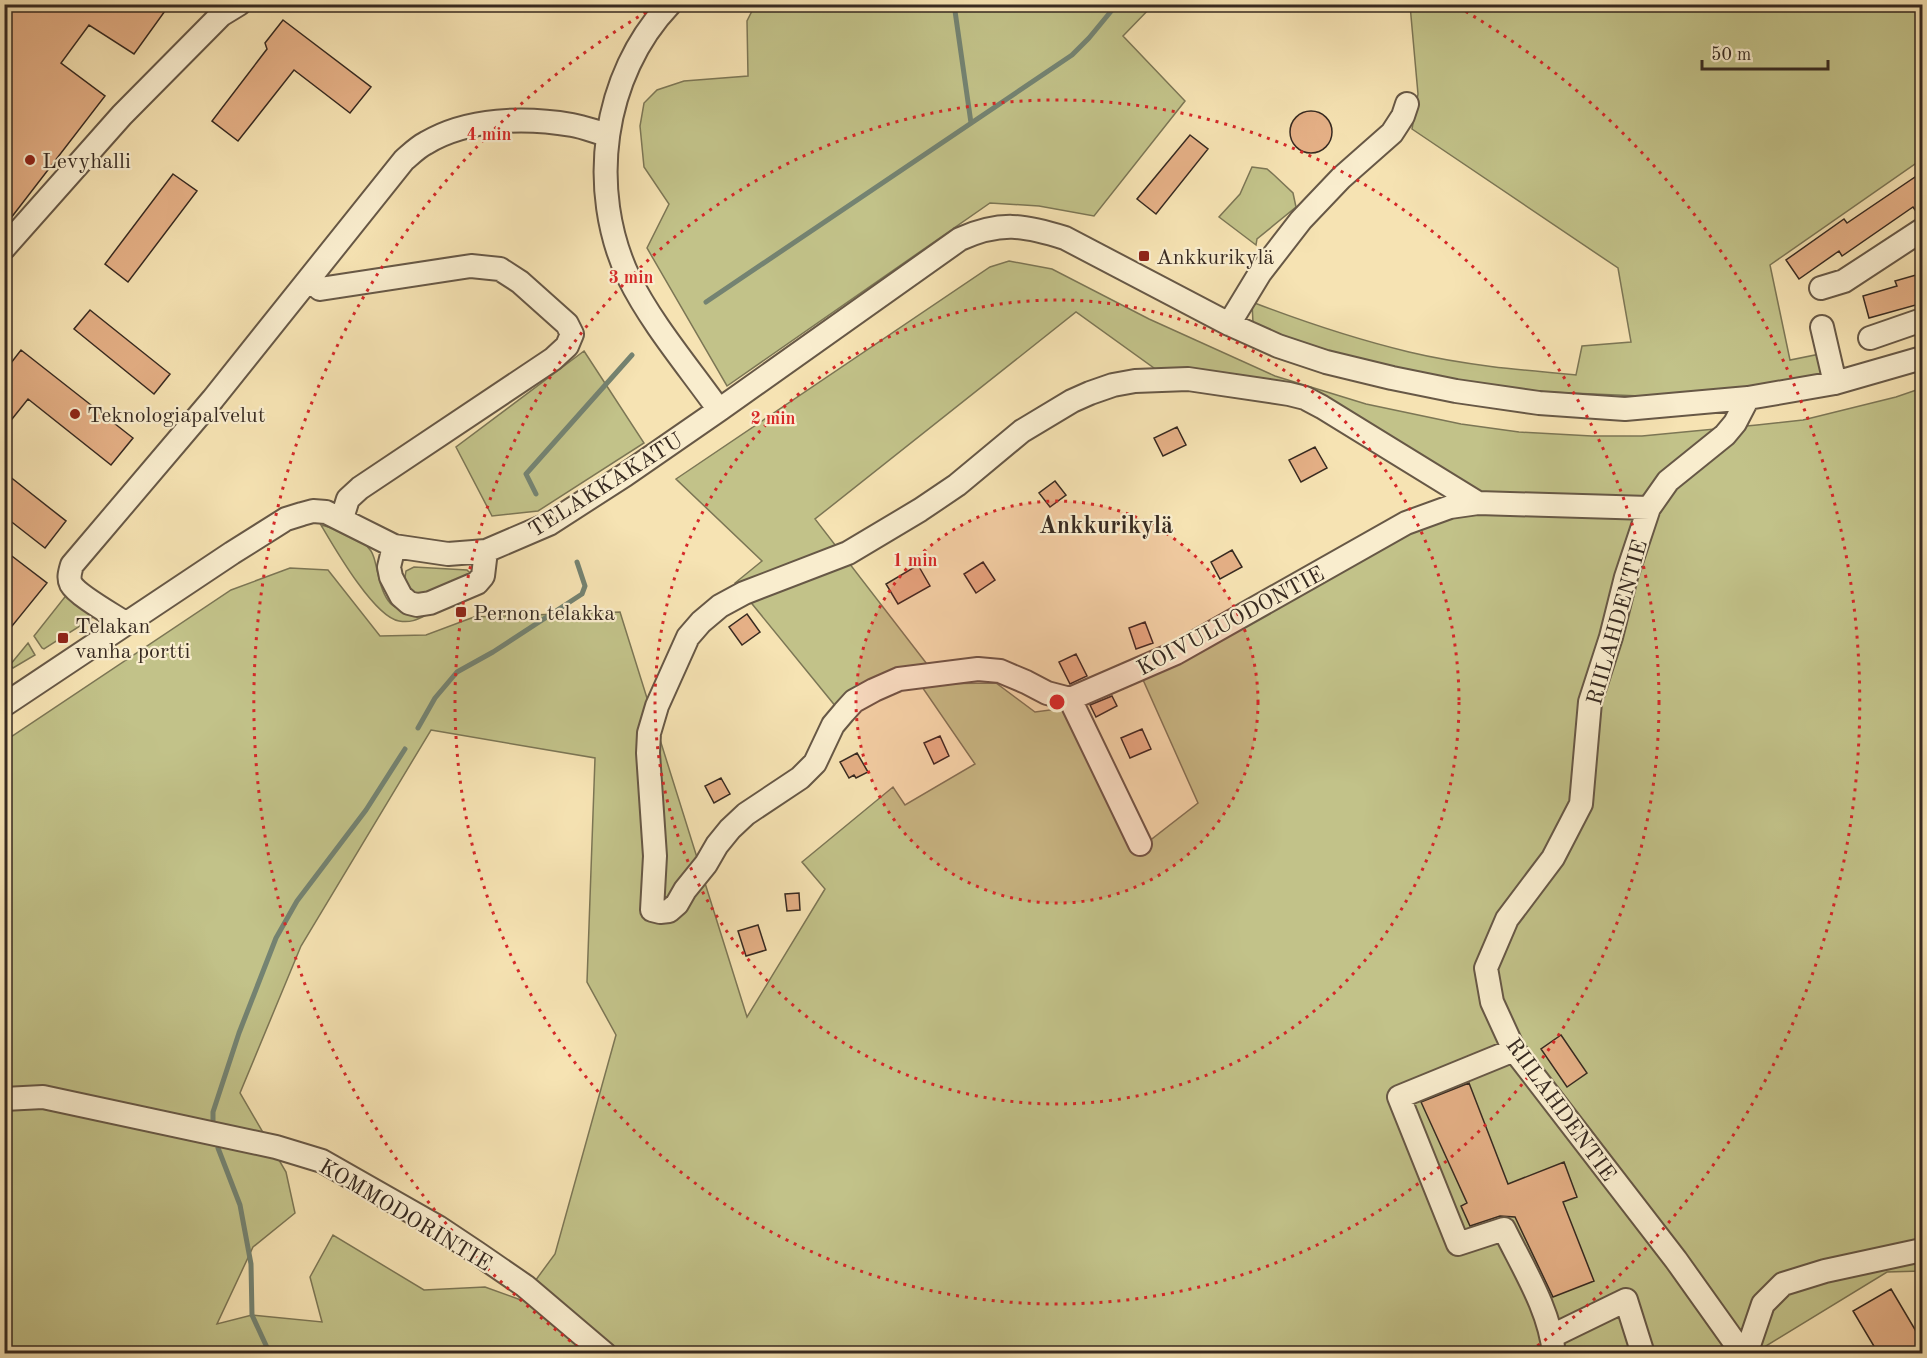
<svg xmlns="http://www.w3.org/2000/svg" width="1927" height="1358" font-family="'Old Standard TT',serif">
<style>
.green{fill:#c2c289;stroke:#7c7655;stroke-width:1.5;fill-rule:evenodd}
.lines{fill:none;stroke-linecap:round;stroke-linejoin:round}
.stream{stroke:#748372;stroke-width:5}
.building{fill:#e5b086;stroke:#372a21;stroke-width:1.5}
.minor-casing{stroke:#675846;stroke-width:26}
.minor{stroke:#f9edce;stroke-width:22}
.ring{fill:none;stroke:#d62828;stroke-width:3;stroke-dasharray:3 6}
.poi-dot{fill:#8f2418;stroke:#f9edce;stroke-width:2}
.labels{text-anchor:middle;stroke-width:4.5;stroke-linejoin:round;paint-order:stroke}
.poi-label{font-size:22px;fill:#372a21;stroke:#f9edce;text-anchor:start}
.street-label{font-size:22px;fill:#372a21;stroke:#f9edce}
.neighbourhood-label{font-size:24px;font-weight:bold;fill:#372a21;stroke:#f9edce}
.centre{fill:#d62828;stroke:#f9edce;stroke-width:3}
.ring-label{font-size:18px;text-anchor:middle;font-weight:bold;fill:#d62828;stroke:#f9edce;stroke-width:4.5;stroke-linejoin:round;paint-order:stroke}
</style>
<rect width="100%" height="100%" fill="#f6e3b3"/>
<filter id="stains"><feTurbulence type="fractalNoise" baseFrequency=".00333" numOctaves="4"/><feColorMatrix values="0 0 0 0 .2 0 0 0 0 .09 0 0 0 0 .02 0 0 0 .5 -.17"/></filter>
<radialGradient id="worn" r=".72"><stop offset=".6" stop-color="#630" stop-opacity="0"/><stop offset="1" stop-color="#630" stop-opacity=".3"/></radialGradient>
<path class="green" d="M755,5H1153L1123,36L1185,101L1094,216L1039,206L990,203L727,386L647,248L669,204L644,167L640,126L644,103L657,90L684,81L748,76L747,21Z
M1410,5H1922V159L1770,265L1790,360L1825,353L1828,373L1775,385L1718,392L1640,396L1522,391L1410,372L1283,339L1253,323L1252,302C1304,322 1355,339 1409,352C1463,365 1520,370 1576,375L1582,346L1631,342L1618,268L1412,129L1418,94Z
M1252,167L1267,169L1274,175L1293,193L1296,207L1257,239L1256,245L1219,217L1240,194Z
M1009,261L1052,269L1149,319L1275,376L1366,404L1461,424L1519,432L1592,436H1642L1757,425L1803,420L1896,397L1922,388V1271L1887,1272L1753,1354H5V741L231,590L290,568L328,570L380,636L426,635L474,617L620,612L747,1017L825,889L802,862L893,787L905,805L975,764L920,684L996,683L1035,712L1065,708L1135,852L1198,803L1140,673L1420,524L1471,512L1302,395L1161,373L1076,312L815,519L930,668L837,708L735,583L762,561L676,479L990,267ZM431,730L595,758L587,982L616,1035L555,1254L521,1300L485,1287L424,1290L333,1235L310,1277L322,1322L252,1315L217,1324L253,1247L295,1213L286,1172L240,1093L301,946Z
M584,351L644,443L538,511L492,516L456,447Z
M321,525C338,530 360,535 371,551C375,557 376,567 378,574C385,606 393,611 426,615C417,620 410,623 399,621C374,617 334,547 321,525Z
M414,567L467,570L470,573L469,577L441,589L417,596L404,584L406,571Z
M68,593L94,615L91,619L44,649L42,648L34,636Z
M28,643L35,655L13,668L10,665Z"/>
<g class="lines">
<path class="stream" d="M954,4L971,123
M706,302L1072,55L1089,38L1117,4
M536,494L526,474L632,355
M418,728L435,698L457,672L493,652L582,594L585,586L577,562
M213,1125V1112L239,1033L276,938L297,901L366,810L405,749
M218,1148L240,1205L251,1264L252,1315L270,1354"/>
</g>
<path class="building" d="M4,4H170L134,54L89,25L61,63L105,96L4,227Z
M283,20L371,87L350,113L294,70L238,141L212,121L267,49L265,43Z
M1290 132a21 21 0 1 1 42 0a21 21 0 1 1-42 0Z
M1190,135L1208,149L1156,214L1137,199Z
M173,174L197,191L128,282L105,264Z
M1918,175L1923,182V217H1920L1913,207L1842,256L1839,251L1799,279L1786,260L1844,219L1847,223Z
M1923,273V303L1869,318L1863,296L1897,286L1895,281Z
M90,310L170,374L154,394L74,329Z
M21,350L133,438L111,465L28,399L4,429V372Z
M1177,427L1186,445L1163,456L1154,438Z
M1315,447L1327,468L1301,482L1289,460Z
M4,472L66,521L45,548L4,516Z
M1055,481L1066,495L1050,507L1039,493Z
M4,550L47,583L4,636Z
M1232,550L1242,567L1220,579L1211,562Z
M983,562L995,580L976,593L964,574Z
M918,565L930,586L898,604L886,584Z
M747,614L760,632L742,645L729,627Z
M1145,622L1153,643L1136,649L1129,628Z
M1076,654L1087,676L1070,684L1059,662Z
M1112,696L1117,706L1096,717L1090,705Z
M1142,729L1151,749L1130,758L1121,738Z
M940,736L949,756L934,764L924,743Z
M857,753L868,772L856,778L854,775L849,778L840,762Z
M721,778L730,794L714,803L705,786Z
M799,893L800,910L787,911L785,894Z
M758,925L766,950L746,956L738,931Z
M1561,1035L1587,1073L1567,1087L1541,1049Z
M1469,1083L1508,1184L1564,1162L1577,1197L1563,1202L1594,1281L1553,1297L1515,1217L1500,1216L1470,1226L1461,1206L1467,1203L1421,1102Z
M1891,1289L1923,1343V1353H1878L1853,1311Z"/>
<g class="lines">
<g class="minor-casing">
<path id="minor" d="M670,4C602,75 587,190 629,278C651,323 690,369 719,410
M4,248L122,115L221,15L239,4
M309,279L320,289L471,266L500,269L520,282L567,324L572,334L567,346L553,359L360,488L348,499L342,518
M1821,288L1844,281L1922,230
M1229,324L1260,273L1301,220L1341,178L1392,133L1403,116L1407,104
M1822,327L1835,383
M1870,338L1922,320
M1478,503L1450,507L1406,523L1176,653L1070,699L1047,693L1026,682L1000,671L978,669L899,679L874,690L854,701L844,712L833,725L815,763L800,778L746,814L730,829L717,845L706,864L685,890L677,904L669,911L660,912L652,910L655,856L648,753L649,733L657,706L688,637L701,622L720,606L744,593L848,553L920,510L957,485L1022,431L1072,401L1090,393L1113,385L1135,381L1188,379L1289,394L1305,398L1322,407L1478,503L1649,508
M394,546L389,567L391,577L401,596L409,603L417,605L430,603L477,583L483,576L486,551
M125,623C113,615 77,595 71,584C68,578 70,572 72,565L213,399L404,160C411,154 418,147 426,143C468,118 525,117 572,125C584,127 596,132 608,135
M1070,699L1140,844
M4,705L232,553L286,519L302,514L313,511L326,512L394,546L448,554L486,551L549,524L625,475L719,410L960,239C1001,221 1023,225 1065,238L1229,324L1278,346L1326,362L1392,378L1456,391L1539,403L1625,409L1748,398L1835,383L1922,358
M1514,1050L1399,1097L1458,1244L1504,1229C1523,1268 1550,1310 1554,1354
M4,1099L43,1097L276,1147L322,1161L438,1227L477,1253L525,1286L605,1354
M1552,1336L1626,1300L1643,1354
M1743,1354L1676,1260L1514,1050L1492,1002L1486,968L1507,919L1553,858L1581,804L1590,702L1611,637L1626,577L1649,508L1668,481L1725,435L1735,423L1748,398
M1746,1354L1763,1304L1783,1284L1825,1271L1922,1250"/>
</g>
<use href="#minor" class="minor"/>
</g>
<circle cx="1057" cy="702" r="201" fill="#d62828" fill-opacity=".12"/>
<g class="ring">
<circle cx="1057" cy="702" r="201"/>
<circle cx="1057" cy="702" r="402"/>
<circle cx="1057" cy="702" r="602"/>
<path d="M585 1352A803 803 0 0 1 655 7M1458 7A803 803 0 0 1 1529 1352"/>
</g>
<g class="poi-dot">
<circle cx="30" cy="160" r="6"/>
<rect x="1138" y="250" width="12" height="12" rx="3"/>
<circle cx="75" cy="414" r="6"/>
<rect x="455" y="606" width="12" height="12" rx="3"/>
<rect x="57" y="632" width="12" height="12" rx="3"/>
</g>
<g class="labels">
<g class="poi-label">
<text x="42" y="168">Levyhalli</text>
<text x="1156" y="264">Ankkurikylä</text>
<text x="87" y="422">Teknologiapalvelut</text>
<text x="473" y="620">Pernon telakka</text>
<text x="75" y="633">Telakan<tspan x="75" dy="25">vanha portti</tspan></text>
</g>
<g class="street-label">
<text transform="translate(605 484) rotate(-32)" y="8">TELAKKAKATU</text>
<text transform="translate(1230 620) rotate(-28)" y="8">KOIVULUODONTIE</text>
<text transform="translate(1616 622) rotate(-74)" y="8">RIILAHDENTIE</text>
<text transform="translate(1562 1109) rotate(54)" y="8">RIILAHDENTIE</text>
<text transform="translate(406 1214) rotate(31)" y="8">KOMMODORINTIE</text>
</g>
<g class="neighbourhood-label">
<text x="1106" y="533">Ankkurikylä</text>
</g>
</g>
<circle cx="1057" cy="702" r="9" class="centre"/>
<g class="ring-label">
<text x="489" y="140">4 min</text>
<text x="631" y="283">3 min</text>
<text x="773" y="424">2 min</text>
<text x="915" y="566">1 min</text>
</g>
<rect width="1927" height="1358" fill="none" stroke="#f6e3b3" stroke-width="24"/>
<rect x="6" y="6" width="1915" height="1346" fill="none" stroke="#372a21" stroke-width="3"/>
<rect x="12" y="12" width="1903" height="1334" fill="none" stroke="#372a21" stroke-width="1.5"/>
<path d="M1702 60v9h126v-9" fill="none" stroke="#372a21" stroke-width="3"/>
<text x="1711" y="60" font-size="18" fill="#372a21" stroke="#f9edce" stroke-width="4.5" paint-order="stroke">50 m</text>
<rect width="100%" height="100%" filter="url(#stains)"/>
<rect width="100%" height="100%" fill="url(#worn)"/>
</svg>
